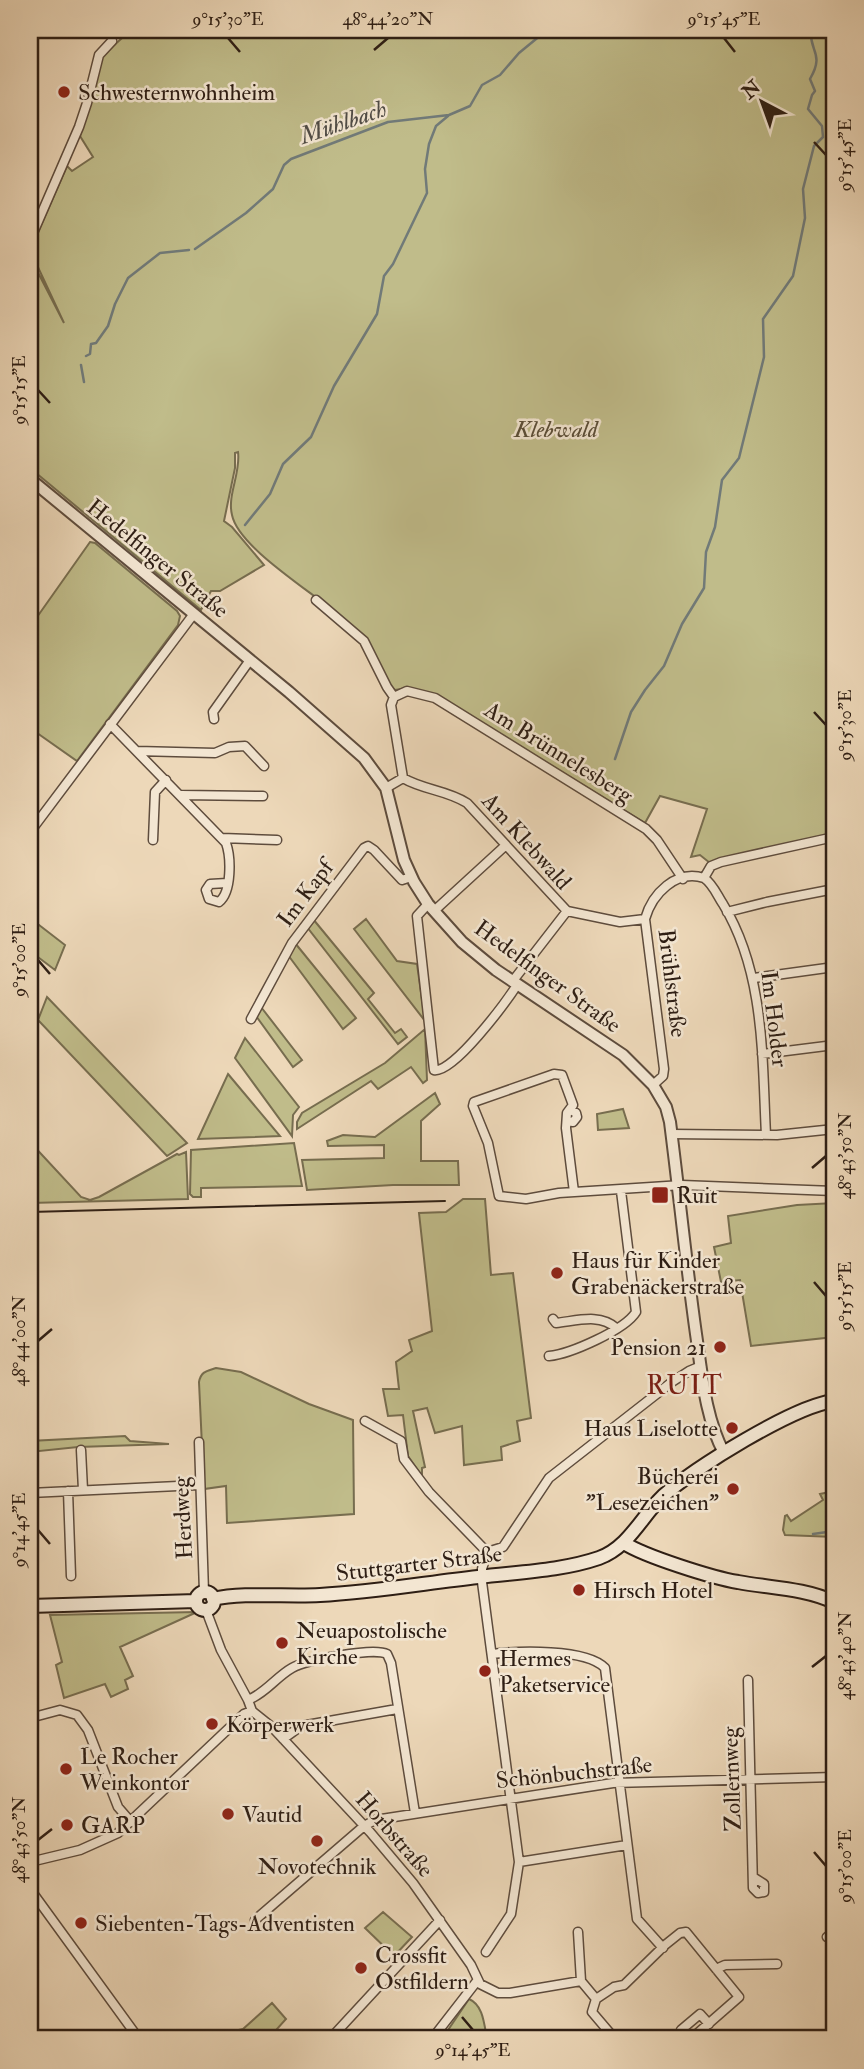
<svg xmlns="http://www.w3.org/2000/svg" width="864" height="2069" font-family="'IM FELL Double Pica',serif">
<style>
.green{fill:#c0bc8a;stroke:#776d4f;stroke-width:2}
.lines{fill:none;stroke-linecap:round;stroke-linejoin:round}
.stream{stroke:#717a78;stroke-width:2.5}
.minor-casing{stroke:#5e4c3d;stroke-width:11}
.tertiary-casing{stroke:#5e4c3d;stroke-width:14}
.secondary-casing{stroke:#2e1e14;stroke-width:16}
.minor{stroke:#f3e6d2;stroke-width:8}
.tertiary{stroke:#f3e6d2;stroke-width:10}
.secondary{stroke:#f3e6d2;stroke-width:12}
.tram{stroke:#2e1e14;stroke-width:2}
.ticks{fill:none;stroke:#2e1e14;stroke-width:2.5}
.poi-dot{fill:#8f2418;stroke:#f3e6d2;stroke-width:2.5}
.labels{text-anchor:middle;stroke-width:5;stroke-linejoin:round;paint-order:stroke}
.poi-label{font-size:23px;fill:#2e1e14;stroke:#f3e6d2;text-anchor:start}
.park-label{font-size:23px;font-style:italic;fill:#5a4d37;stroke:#f3e6d2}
.street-label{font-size:23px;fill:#2e1e14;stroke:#f3e6d2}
.water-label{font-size:24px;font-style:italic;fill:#504c46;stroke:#f3e6d2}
.quarter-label{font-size:26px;letter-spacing:2px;fill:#7a1f14;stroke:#f3e6d2}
.neatline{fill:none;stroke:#2e1e14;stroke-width:2.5}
.ticks-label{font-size:18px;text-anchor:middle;fill:#2e1e14}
</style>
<rect width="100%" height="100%" fill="#edd8b9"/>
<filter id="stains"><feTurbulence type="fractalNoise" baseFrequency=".00286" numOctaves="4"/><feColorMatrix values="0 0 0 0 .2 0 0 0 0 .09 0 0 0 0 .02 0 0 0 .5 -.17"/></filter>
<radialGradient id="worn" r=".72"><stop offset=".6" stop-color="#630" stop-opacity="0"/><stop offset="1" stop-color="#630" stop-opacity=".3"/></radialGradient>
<path class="green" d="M131,30H834V835L749,852L710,863L700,855L691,857L707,809L660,796L645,823L436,695L407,688L395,690L389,687C378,670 363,637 349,624C323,598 239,550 232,515C227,495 241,473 238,452L235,453V468L224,521L232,527L264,565L220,591H211L201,610L30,468V257L64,323L30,250L67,166L72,171L93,157L80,136L102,56Z
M90,542L95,543L177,611L180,616L178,625L77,761L30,728V627Z
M30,918L65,945L55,970L30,951Z
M313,919L374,993L368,999L395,1033L401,1029L407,1037L398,1044L307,927Z
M366,919L397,961L417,964L425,1021L354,929Z
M295,943L356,1018L343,1029L288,955Z
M47,997L187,1143L167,1156L38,1020Z
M261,1007L302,1060L293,1067L256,1016Z
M425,1029L427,1080L423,1083L411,1067L378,1089L371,1081L297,1129V1122L302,1113L385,1063Z
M245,1038L299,1107L293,1115L292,1136L235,1058Z
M228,1074L280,1136L198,1139Z
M435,1093L440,1104L421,1121V1161H458L459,1185H393L307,1190L302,1160L384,1158V1145L328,1146L327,1141L343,1135L375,1137Z
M623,1109L629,1128L598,1130L597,1114Z
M30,1142L81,1197L90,1200L99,1197L177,1154L179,1155L186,1152L188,1199L30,1203Z
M294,1143L302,1186L201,1188V1197H193L190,1194L191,1150Z
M463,1199H485L491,1275L513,1273L531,1418L517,1421L520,1441L501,1447L502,1460L464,1465L462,1426L435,1433L427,1408L413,1411L425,1467L422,1468V1476L408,1456L403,1415L388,1416L383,1389H399L396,1362L412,1351L409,1340L432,1331L419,1213L446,1212Z
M834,1203V1337L751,1346L740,1280L721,1282L714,1247L731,1243L728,1216L797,1205Z
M216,1368L241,1372L309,1404L353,1420L354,1514L227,1523L226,1486L204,1489L199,1382C201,1371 207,1371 216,1368Z
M125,1436L130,1441L169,1444L78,1447L30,1452V1441Z
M834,1491V1537L785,1535L783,1530L785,1516L787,1515L791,1521L823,1500L820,1494Z
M197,1612L120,1647L133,1676L125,1680L128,1689L111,1697L105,1684L64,1698L56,1665L62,1662L50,1615Z
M383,1912L412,1937L394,1956L365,1928Z
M469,1999C483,2005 484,2023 487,2039H448L444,2036Z
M272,2003L286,2019L268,2039H222L230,2032L243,2029Z"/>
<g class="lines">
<path class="stream" d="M195,249L246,213L273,189L284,165L291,159L388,122L449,115L470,106L482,85L500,75L519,53L547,30
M86,356L90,354L91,344L96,343L108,326L115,304L128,278L160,253L189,250
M81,365L84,382
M245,525L270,494L283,464L311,437L334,386L377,314L384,276L393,264L427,193L425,169L429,144L436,126L448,116
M615,759L631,712L645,690L664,666L682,624L704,588L706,552L715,527L722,480L739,458L764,357L763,319L793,276L805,218L803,189L814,146L823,137L822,126L808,109L812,95L815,91L810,79C825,53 809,52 811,30
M813,1534L827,1532"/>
<g class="minor-casing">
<path id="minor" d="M30,240L79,127L87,103L99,55L112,41
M316,600L364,641L387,687L394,697
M394,697L407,691L435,698L646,829L657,840L683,879
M394,697L391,705L403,778
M214,719L213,712L250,660
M110,724L226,843C231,857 232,892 219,902L209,899L206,890L210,884L227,883
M137,751L215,753L229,747L245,746L264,766
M386,788L403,778C423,790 447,790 467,803L567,911L620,922L645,919
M181,795L263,796
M30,832L193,615
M222,838L277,840
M153,840L155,792L166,780
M704,878C713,884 717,895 723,904C765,973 762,1057 766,1135
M704,878L711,866L721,862L834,837
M428,904L417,916L434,1070C453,1074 506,1002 517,985
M434,911L506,845
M727,912L767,902L834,889
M754,978L834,967
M512,982L567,911
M251,1019L292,943L364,848L368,846L374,850L402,880L411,877
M762,1054L834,1045
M653,1085L663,1076L664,1069L645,919C652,894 676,869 704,878
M567,1121L573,1122L577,1117L576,1113L571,1110
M671,1134L777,1135L834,1129
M574,1192L566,1128L567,1113L573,1105L562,1075L554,1074L474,1102L473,1106L488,1143L499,1196L526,1199L559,1193L682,1185L834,1191
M553,1319L556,1323C576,1321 600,1313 616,1328
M549,1356C570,1354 625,1330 636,1312L621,1191
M365,1421L401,1441L404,1459L429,1492L487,1552
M199,1442L204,1592
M81,1450L83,1490
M68,1491L71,1576
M30,1493L199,1485
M487,1552L503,1547L549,1478L672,1382L689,1371L701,1366
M206,1610L221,1650L248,1700L252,1711L272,1727L370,1832L413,1883L471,1965L480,1984L498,1993H510L581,1981L596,1999
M492,1654C517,1651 586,1648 605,1668L637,1919L663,1948
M748,1680L753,1888L758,1893L764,1892V1884L753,1877
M248,1700C266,1693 276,1677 292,1668C306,1660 374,1647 387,1654L391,1663L415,1813
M30,1718L60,1710L77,1715L88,1730L118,1807L131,1822
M283,1739L301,1726L397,1709
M30,1862L80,1850L118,1833L244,1714L252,1711
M519,1862L627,1845
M30,1889L139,2039
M255,1920L364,1826L375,1820L613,1783L834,1777
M578,1932L581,1981
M827,1937L834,1932
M486,1952L511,1914L519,1862L482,1582V1569L487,1552
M716,1969L725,1965L777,1964
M596,1999L614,1987L624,1985L665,1945L680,1933L686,1932L739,1997L691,2039
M596,1999L592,2012L615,2039
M330,2039L440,1920
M432,2039L477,1981
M689,2039L681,2030L700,2014L709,2024"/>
</g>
<g class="tertiary-casing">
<path id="tertiary" d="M30,479L289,692L364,758L386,788L404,860L414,882L428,904L462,942L496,970L623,1055L653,1085L666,1107L670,1122C679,1192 686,1263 696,1334C702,1374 705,1417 724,1453"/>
</g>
<g class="secondary-casing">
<path id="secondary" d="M624,1543C644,1556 713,1578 738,1582C770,1588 804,1588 834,1602
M196 1601a9 9 0 1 1 18 0a9 9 0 1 1-18 0Z
M213,1599C244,1592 287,1597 320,1595C373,1592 425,1583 478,1577C518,1572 561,1571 599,1558C629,1547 641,1517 663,1496C694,1468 794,1406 834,1401
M30,1606L196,1601"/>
</g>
<use href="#minor" class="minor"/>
<use href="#tertiary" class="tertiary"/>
<use href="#secondary" class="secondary"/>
<path class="tram" d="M30,1212L445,1201"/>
</g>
<path class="ticks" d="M228,38L240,52M724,38L735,52M374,50L388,38M814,142L826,155M38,390L50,403M814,712L826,725M38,960L50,974M812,1168L826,1156M814,1282L826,1296M38,1341L52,1329M38,1530L50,1544M812,1667L826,1656M38,1840L52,1829M814,1852L826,1866M462,2017L473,2030"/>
<g class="poi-dot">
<circle cx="64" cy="92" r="7"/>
<rect x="651" y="1186" width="18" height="18" rx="3.5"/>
<circle cx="557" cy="1273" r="7"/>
<circle cx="720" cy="1347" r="7"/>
<circle cx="732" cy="1428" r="7"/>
<circle cx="733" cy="1489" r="7"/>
<circle cx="579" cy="1590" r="7"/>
<circle cx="282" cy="1643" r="7"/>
<circle cx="485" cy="1671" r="7"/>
<circle cx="212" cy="1724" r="7"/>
<circle cx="66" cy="1769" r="7"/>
<circle cx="228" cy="1814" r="7"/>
<circle cx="67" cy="1825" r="7"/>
<circle cx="317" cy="1841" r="7"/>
<circle cx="81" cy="1923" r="7"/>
<circle cx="361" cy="1968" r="7"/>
</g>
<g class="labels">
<g class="poi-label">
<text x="78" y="100">Schwesternwohnheim</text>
<text x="676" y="1203">Ruit</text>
<text x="571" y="1268">Haus für Kinder<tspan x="571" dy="26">Grabenäckerstraße</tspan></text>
<text x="706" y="1355" text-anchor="end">Pension 21</text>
<text x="718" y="1436" text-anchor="end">Haus Liselotte</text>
<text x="719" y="1484" text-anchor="end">Bücherei<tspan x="719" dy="26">"Lesezeichen"</tspan></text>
<text x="593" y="1598">Hirsch Hotel</text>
<text x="296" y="1638">Neuapostolische<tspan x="296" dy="26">Kirche</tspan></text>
<text x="499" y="1666">Hermes<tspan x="499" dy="26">Paketservice</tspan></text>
<text x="226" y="1732">Körperwerk</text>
<text x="80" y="1764">Le Rocher<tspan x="80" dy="26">Weinkontor</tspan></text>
<text x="242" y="1822">Vautid</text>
<text x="81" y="1833">GARP</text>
<text x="317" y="1874" text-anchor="middle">Novotechnik</text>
<text x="95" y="1931">Siebenten-Tags-Adventisten</text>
<text x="375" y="1963">Crossfit<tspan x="375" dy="26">Ostfildern</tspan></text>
</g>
<g class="park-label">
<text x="556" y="437">Klebwald</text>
</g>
<g class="street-label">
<text transform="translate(158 558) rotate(39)" y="8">Hedelfinger Straße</text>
<text transform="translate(559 752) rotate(32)" y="8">Am Brünnelesberg</text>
<text transform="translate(527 841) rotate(48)" y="8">Am Klebwald</text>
<text transform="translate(305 893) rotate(-53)" y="8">Im Kapf</text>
<text transform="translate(548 976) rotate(36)" y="8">Hedelfinger Straße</text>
<text transform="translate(673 983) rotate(83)" y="8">Brühlstraße</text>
<text transform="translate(775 1019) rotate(83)" y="8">Im Holder</text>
<text transform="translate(182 1518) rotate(-93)" y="8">Herdweg</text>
<text transform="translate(419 1563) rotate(-7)" y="8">Stuttgarter Straße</text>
<text transform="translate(574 1772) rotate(-6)" y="8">Schönbuchstraße</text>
<text transform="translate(731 1779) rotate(-92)" y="8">Zollernweg</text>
<text transform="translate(395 1834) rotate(49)" y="8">Horbstraße</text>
</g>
<g class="water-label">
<text transform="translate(343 122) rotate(-19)" y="8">Mühlbach</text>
</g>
<g class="quarter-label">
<text x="685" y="1394">RUIT</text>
</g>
</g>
<rect width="864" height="2069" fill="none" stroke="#edd8b9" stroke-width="77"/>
<g transform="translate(762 102) rotate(319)" stroke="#f3e6d2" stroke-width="5" paint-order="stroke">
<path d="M0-5L12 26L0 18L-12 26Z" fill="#2e1e14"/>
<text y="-10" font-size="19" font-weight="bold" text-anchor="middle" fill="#2e1e14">N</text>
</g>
<rect x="38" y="38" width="788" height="1992" class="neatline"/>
<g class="ticks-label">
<text x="228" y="25">9°15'30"E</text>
<text x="388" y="25">48°44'20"N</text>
<text x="724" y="25">9°15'45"E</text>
<text transform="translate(845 155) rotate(-90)" y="6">9°15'45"E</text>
<text transform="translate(19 390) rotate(-90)" y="6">9°15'15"E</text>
<text transform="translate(845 725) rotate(-90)" y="6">9°15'30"E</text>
<text transform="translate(19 960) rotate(-90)" y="6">9°15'00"E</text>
<text transform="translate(845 1156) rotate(-90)" y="6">48°43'50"N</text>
<text transform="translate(845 1296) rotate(-90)" y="6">9°15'15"E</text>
<text transform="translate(19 1341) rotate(-90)" y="6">48°44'00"N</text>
<text transform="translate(19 1530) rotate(-90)" y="6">9°14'45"E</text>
<text transform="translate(845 1656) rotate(-90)" y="6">48°43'40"N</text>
<text transform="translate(19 1840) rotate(-90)" y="6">48°43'50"N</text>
<text transform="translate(845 1866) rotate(-90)" y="6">9°15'00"E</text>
<text x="473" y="2056">9°14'45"E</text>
</g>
<rect width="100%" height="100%" filter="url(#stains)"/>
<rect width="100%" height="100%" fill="url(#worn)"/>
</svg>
